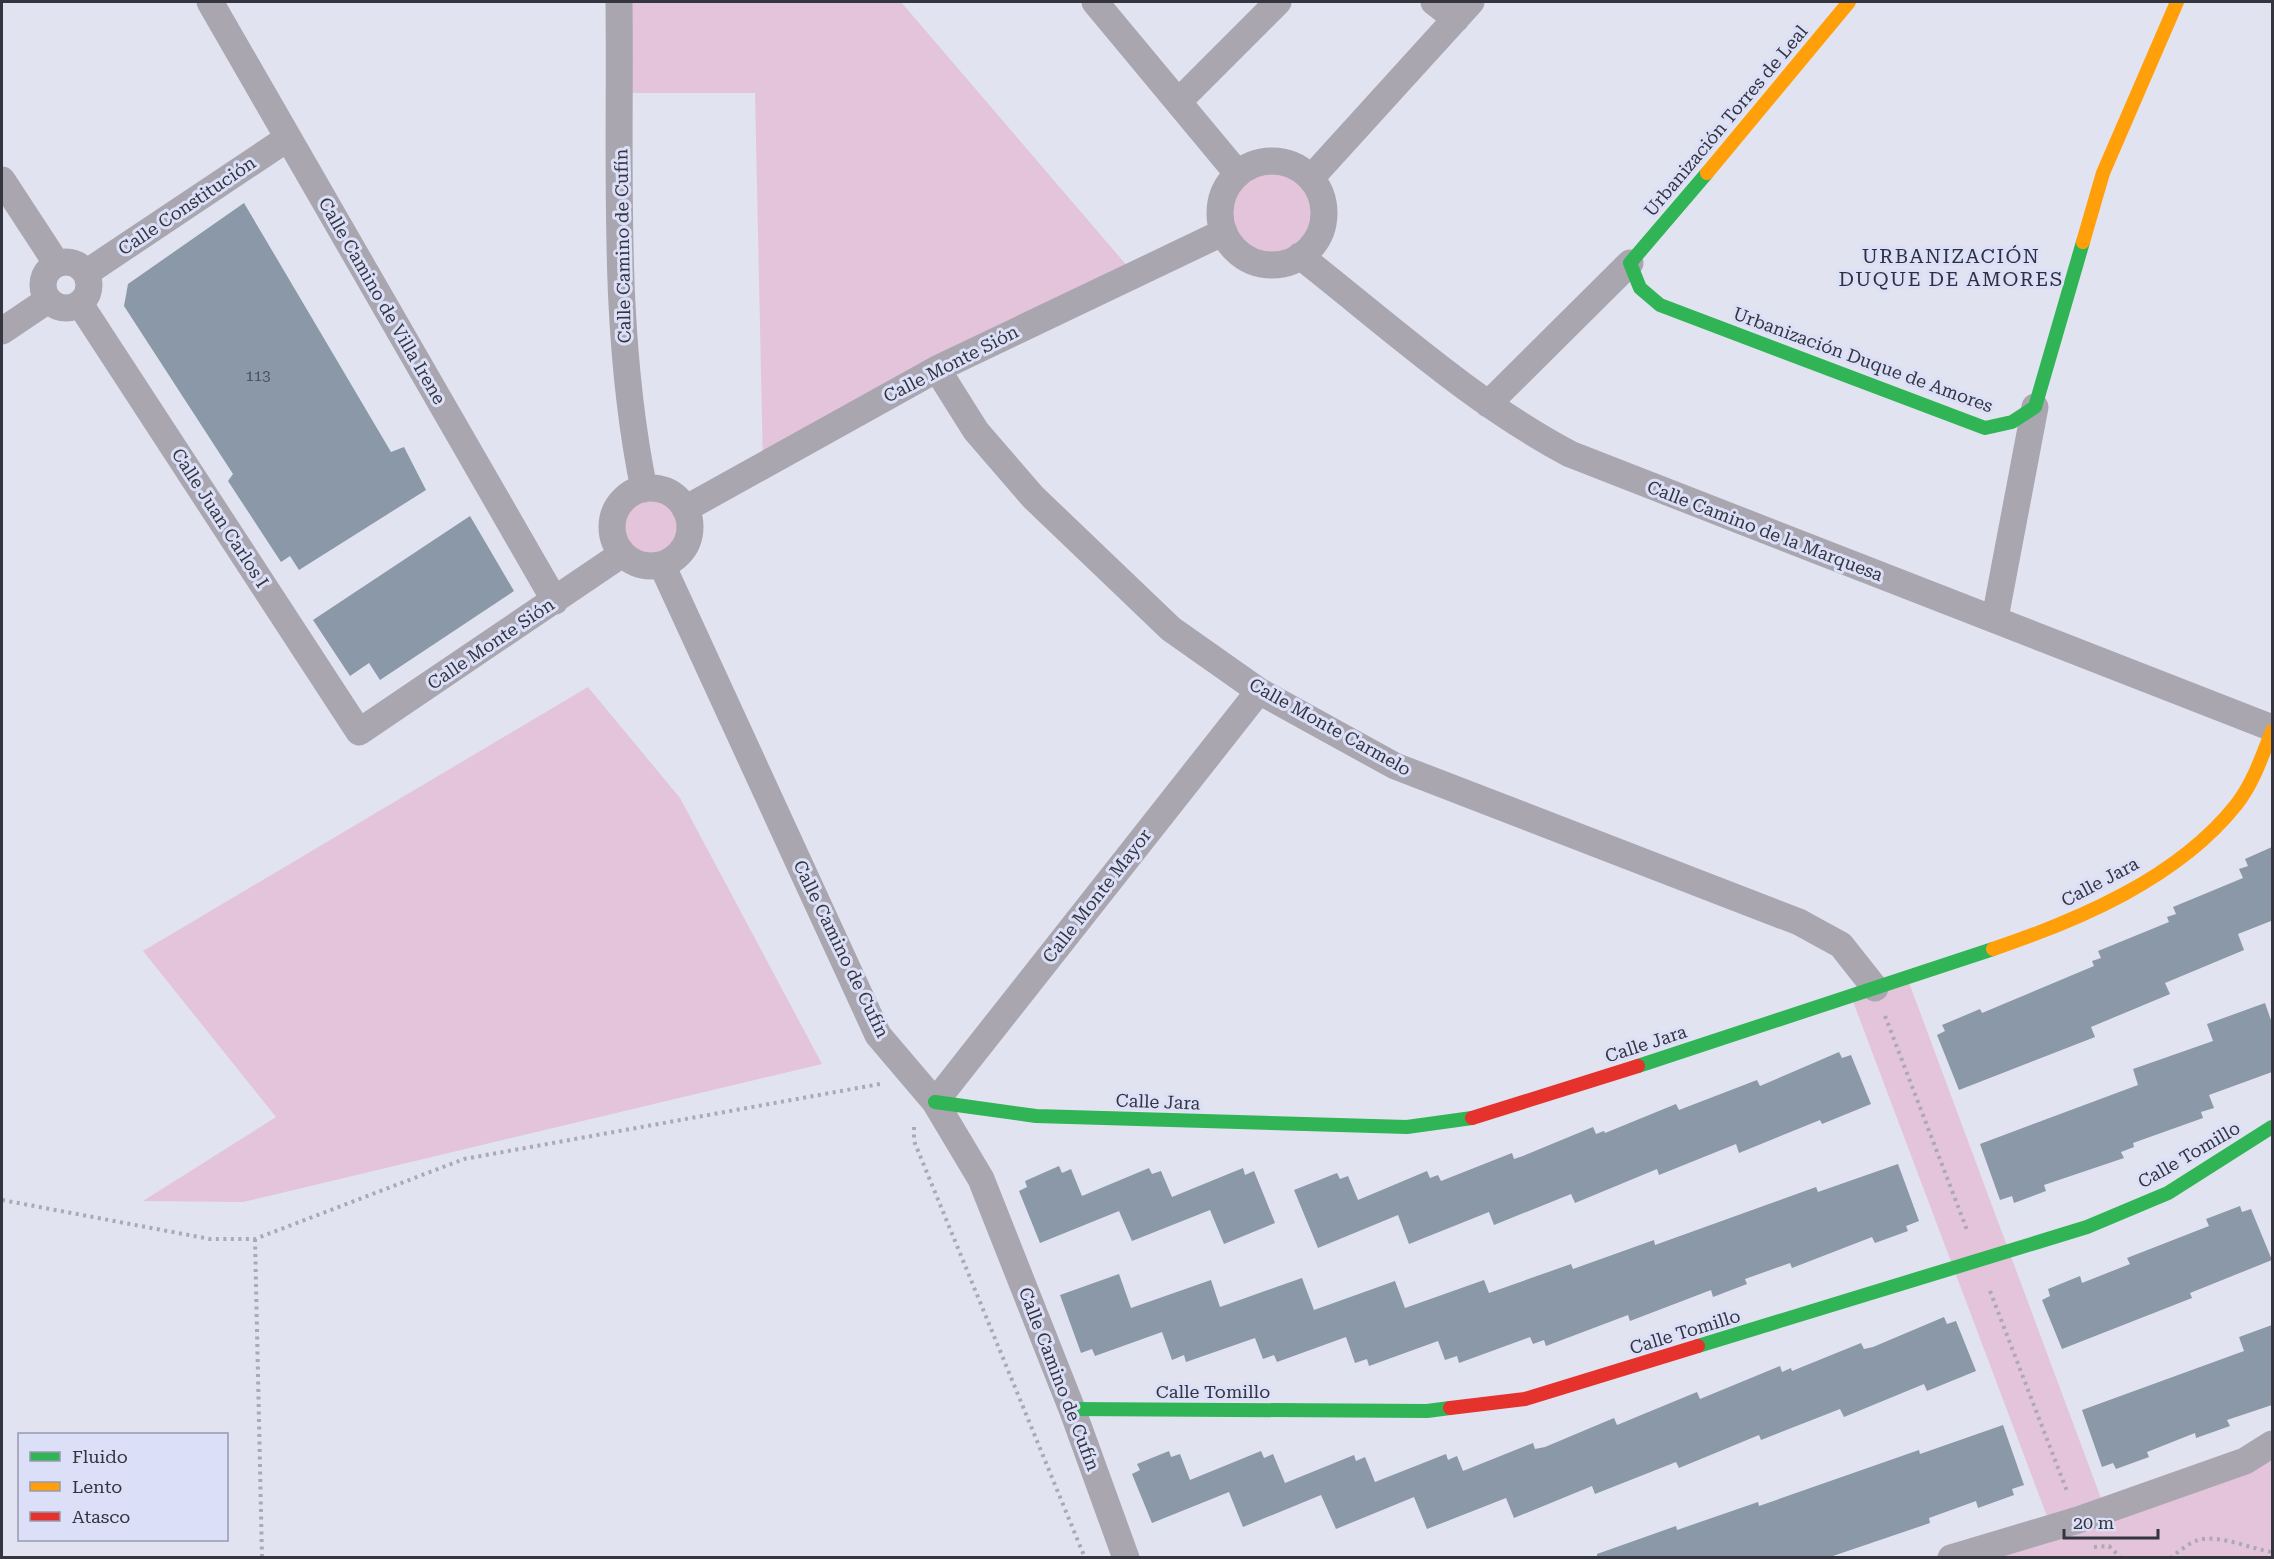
<svg xmlns="http://www.w3.org/2000/svg" width="2274" height="1559" font-family="'Roboto Serif',serif">
<style>
.green{fill:#e3c4da}
.building{fill:#8a98a7}
.lines{fill:none;stroke-linecap:round;stroke-linejoin:round}
.path{stroke:#aba9b3;stroke-width:4;stroke-dasharray:3 4.5;stroke-linecap:butt}
.street{stroke:#aaa6b0;stroke-width:27}
.fast{stroke:#30b455;stroke-width:14}
.slow{stroke:#ff9f0a;stroke-width:14}
.jam{stroke:#e5322d;stroke-width:14}
.labels{text-anchor:middle;stroke-width:6;stroke-linejoin:round;paint-order:stroke}
.number-label{font-size:15px;fill:#4a4e59}
.street-label{font-size:18px;fill:#34353f;stroke:#dbdff7}
.neighbourhood-label{font-size:20px;letter-spacing:1.5px;fill:#2e3042;stroke:#dbdff7}
</style>
<rect width="100%" height="100%" fill="#e1e3f1"/>
<path class="green" d="M619,2H901L1135,275L763,466L755,93H620Z
M1229 213a41 41 0 1 1 82 0a41 41 0 1 1-82 0Z
M620 528a31 31 0 1 1 62 0a31 31 0 1 1-62 0Z
M588,687L680,798L822,1064L243,1202L143,1201L276,1117L143,951Z
M1908,980L2105,1509L2272,1444V1557H1951L2051,1527L1851,996Z"/>
<path class="building" d="M244,203L391,452L404,447L426,490L299,570L290,556L281,562L228,481L233,474L124,306L128,284Z
M470,516L514,591L380,680L369,663L350,676L313,620Z
M2272,847V924L2271,921L2238,934L2244,950L2165,983L2170,994L2091,1027L2095,1037L1959,1090L1937,1035L1945,1031L1942,1025L1980,1009L1982,1013L2094,966L2092,961L2101,958L2098,951L2169,922L2167,917L2176,914L2173,907L2243,878L2239,869L2248,866L2245,859Z
M2265,1003L2272,1023V1072L2209,1095L2214,1108L2201,1112L2203,1118L2133,1143L2134,1147L2121,1152L2124,1158L2044,1185L2046,1191L2014,1203L2012,1196L2000,1200L1980,1144L2138,1085L2133,1069L2213,1041L2207,1024Z
M1839,1052L1842,1058L1851,1055L1871,1104L1822,1124L1820,1120L1739,1153L1736,1144L1659,1175L1657,1169L1575,1203L1571,1194L1494,1225L1489,1212L1409,1244L1398,1215L1318,1248L1294,1190L1337,1173L1340,1179L1348,1176L1358,1200L1427,1171L1430,1178L1438,1175L1441,1181L1512,1153L1514,1159L1523,1156L1593,1127L1596,1134L1604,1131L1605,1133L1676,1104L1679,1110L1757,1080L1760,1086Z
M1898,1164L1919,1221L1906,1226L1908,1231L1875,1243L1872,1237L1792,1268L1790,1263L1745,1279L1747,1284L1713,1297L1711,1290L1630,1321L1628,1315L1546,1346L1544,1340L1533,1344L1530,1337L1459,1363L1457,1356L1445,1360L1438,1341L1369,1366L1367,1359L1355,1363L1346,1337L1277,1362L1274,1355L1263,1359L1255,1338L1186,1362L1184,1355L1172,1360L1162,1332L1095,1356L1092,1349L1081,1353L1060,1295L1119,1274L1131,1308L1211,1280L1220,1307L1302,1278L1314,1310L1395,1281L1405,1308L1484,1280L1489,1293L1571,1264L1573,1269L1654,1240L1655,1245L1816,1187L1818,1192Z
M1059,1166L1062,1173L1071,1169L1082,1196L1149,1168L1152,1174L1161,1171L1172,1197L1243,1168L1245,1175L1254,1171L1275,1223L1224,1244L1210,1210L1132,1241L1119,1211L1040,1243L1019,1191L1027,1187L1025,1181Z
M2240,1206L2242,1212L2251,1209L2272,1260L2190,1293L2192,1298L2062,1349L2042,1300L2050,1296L2048,1289L2080,1276L2082,1283L2130,1264L2127,1258L2209,1226L2206,1219Z
M1944,1317L1947,1324L1956,1321L1976,1371L1927,1391L1924,1384L1844,1417L1840,1409L1761,1440L1759,1435L1679,1468L1676,1462L1595,1494L1592,1486L1514,1518L1506,1498L1427,1529L1414,1497L1336,1529L1321,1495L1243,1527L1229,1492L1152,1523L1132,1474L1140,1470L1137,1464L1169,1451L1171,1457L1180,1454L1190,1480L1261,1451L1264,1458L1273,1454L1285,1483L1354,1455L1356,1461L1365,1457L1375,1482L1446,1454L1448,1460L1457,1456L1463,1471L1533,1443L1535,1449L1545,1447L1614,1418L1617,1425L1697,1392L1700,1399L1780,1366L1782,1372L1791,1368L1792,1371L1861,1343L1864,1349L1873,1347Z
M2272,1325V1405L2227,1420L2230,1426L2196,1438L2195,1433L2147,1452L2149,1457L2116,1469L2113,1463L2102,1467L2082,1410L2244,1351L2239,1337Z
M2003,1425L2024,1485L2012,1489L2014,1495L1978,1508L1976,1501L1929,1518L1930,1523L1830,1557H1597V1554L1676,1526L1677,1530L1758,1502L1759,1506L1919,1450L1920,1454Z"/>
<g class="lines">
<path class="path" d="M1885,1016L1967,1230
M914,1127V1141L1085,1558
M2,1200L210,1239H255L464,1159L880,1084
M255,1239L262,1558
M1990,1291L2068,1494
M2094,1547L2109,1546L2121,1558
M2170,1558C2178,1552 2189,1543 2198,1540C2219,1534 2251,1549 2272,1552"/>
<path class="street" d="M210,2L555,601
M619,2C621,163 611,329 644,489
M1095,2L1238,174
M1434,2L1456,19
M1178,102L1278,2
M1220 213a52 52 0 1 1 104 0a52 52 0 1 1-104 0Z
M1311,178L1471,2
M2,180L57,264
M1300,256C1388,325 1472,402 1570,454L2272,728
M43 285a23 23 0 1 1 46 0a23 23 0 1 1-46 0Z
M86,273L288,138
M80,304L359,732L622,554
M2,331L48,300
M937,369L976,431L1033,497L1171,629L1259,691L1395,766L1799,922L1841,945L1875,988
M1488,404L1630,263
M612 527a39 39 0 1 1 78 0a39 39 0 1 1-78 0Z
M685,509L937,369L1224,232
M662,565L878,1035L935,1102L981,1179L1072,1409L1126,1558
M1995,618L2035,407
M935,1102L1259,691
M1951,1558L2078,1520L2245,1461L2272,1444"/>
<path class="fast" d="M1707,173L1630,263L1640,288L1660,305L1985,428L2012,422L2035,407L2083,242
M1638,1066L1993,949
M935,1102L1036,1116L1407,1127L1472,1118
M1698,1346L2087,1227L2168,1193L2272,1127
M1072,1409L1427,1411L1450,1408"/>
<path class="slow" d="M1707,173L1849,2
M2083,242L2103,173L2177,2
M1993,949C2079,920 2178,878 2236,805C2253,784 2262,756 2272,731"/>
<path class="jam" d="M1472,1118L1638,1066
M1450,1408L1525,1399L1698,1346"/>
</g>
<g class="labels">
<g class="number-label">
<text x="258" y="381">113</text>
</g>
<g class="street-label">
<text transform="translate(1726 121) rotate(-50)" y="6">Urbanización Torres de Leal</text>
<text transform="translate(187 206) rotate(-34)" y="6">Calle Constitución</text>
<text transform="translate(623 246) rotate(-91)" y="6">Calle Camino de Cufín</text>
<text transform="translate(382 301) rotate(60)" y="6">Calle Camino de Villa Irene</text>
<text transform="translate(1863 360) rotate(20)" y="6">Urbanización Duque de Amores</text>
<text transform="translate(951 364) rotate(-27)" y="6">Calle Monte Sión</text>
<text transform="translate(220 518) rotate(57)" y="6">Calle Juan Carlos I</text>
<text transform="translate(1765 531) rotate(21)" y="6">Calle Camino de la Marquesa</text>
<text transform="translate(491 644) rotate(-34)" y="6">Calle Monte Sión</text>
<text transform="translate(1330 727) rotate(29)" y="6">Calle Monte Carmelo</text>
<text transform="translate(2100 882) rotate(-28)" y="6">Calle Jara</text>
<text transform="translate(1097 896) rotate(-52)" y="6">Calle Monte Mayor</text>
<text transform="translate(841 949) rotate(64)" y="6">Calle Camino de Cufín</text>
<text transform="translate(1646 1044) rotate(-18)" y="6">Calle Jara</text>
<text transform="translate(1158 1102) rotate(2)" y="6">Calle Jara</text>
<text transform="translate(2189 1155) rotate(-30)" y="6">Calle Tomillo</text>
<text transform="translate(1685 1332) rotate(-17)" y="6">Calle Tomillo</text>
<text transform="translate(1059 1379) rotate(69)" y="6">Calle Camino de Cufín</text>
<text x="1213" y="1398">Calle Tomillo</text>
</g>
<g class="neighbourhood-label">
<text x="1951" y="263">URBANIZACIÓN<tspan x="1951" dy="23">DUQUE DE AMORES</tspan></text>
</g>
</g>
<rect width="2274" height="1559" fill="none" stroke="#34353f" stroke-width="6"/>
<rect x="18" y="1433" width="210" height="108" fill="#dbdff7" stroke="#989bad" stroke-width="1.5"/>
<rect x="30" y="1452" width="30" height="9" fill="#30b455" stroke="#989bad" stroke-width="1.5"/>
<text x="72" y="1463" font-size="18" fill="#34353f">Fluido</text>
<rect x="30" y="1482" width="30" height="9" fill="#ff9f0a" stroke="#989bad" stroke-width="1.5"/>
<text x="72" y="1493" font-size="18" fill="#34353f">Lento</text>
<rect x="30" y="1512" width="30" height="9" fill="#e5322d" stroke="#989bad" stroke-width="1.5"/>
<text x="72" y="1523" font-size="18" fill="#34353f">Atasco</text>
<path d="M2064 1529v9h94v-9" fill="none" stroke="#34353f" stroke-width="3"/>
<text x="2073" y="1529" font-size="18" fill="#34353f" stroke="#dbdff7" stroke-width="4.5" paint-order="stroke">20 m</text>
</svg>
